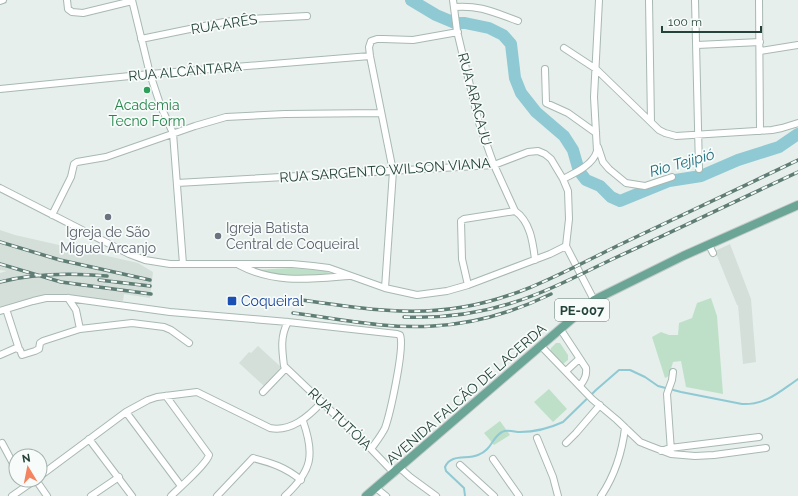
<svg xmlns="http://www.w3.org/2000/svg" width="798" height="496" font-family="Raleway,sans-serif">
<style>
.built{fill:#d4dfda}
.green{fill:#bfe0c8}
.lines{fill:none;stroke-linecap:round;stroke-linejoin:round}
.stream{stroke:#8ec9d4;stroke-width:2}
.river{stroke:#8ec9d4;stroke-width:12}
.minor-casing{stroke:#a8b8b2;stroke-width:8}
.major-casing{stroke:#c2cac8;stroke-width:10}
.minor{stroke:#fff;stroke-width:6}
.major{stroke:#6aa596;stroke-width:8}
.rail-casing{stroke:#5f7d75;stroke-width:3.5}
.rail{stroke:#f7fbf9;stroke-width:2;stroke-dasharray:6;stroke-linecap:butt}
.leisure-dot{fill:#2e9e5b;stroke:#f7fbf9;stroke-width:1.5}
.worship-dot{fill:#6b7280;stroke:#f7fbf9;stroke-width:1.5}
.transit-dot{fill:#1a4fb4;stroke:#f7fbf9;stroke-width:1.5}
.labels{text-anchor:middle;stroke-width:3.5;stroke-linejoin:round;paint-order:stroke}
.shield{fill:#f7fbf9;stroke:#637a73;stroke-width:1}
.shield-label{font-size:13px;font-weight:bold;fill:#24423a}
.street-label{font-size:14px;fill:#24423a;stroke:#f7fbf9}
.leisure-label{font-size:14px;fill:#27864d;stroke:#f7fbf9}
.worship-label{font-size:14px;fill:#5b616d;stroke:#f7fbf9;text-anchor:start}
.transit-label{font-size:14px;fill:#164399;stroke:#f7fbf9;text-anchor:start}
.water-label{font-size:15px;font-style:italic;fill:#1c6f80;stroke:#f7fbf9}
</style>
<rect width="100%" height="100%" fill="#e6efeb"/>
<path class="built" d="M0,230L15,235L138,263L153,272L150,298L124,294L123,301L47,294L0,307V273L7,271L0,270Z
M730,244L751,299L756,362L743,364L738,305H737L715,251Z
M258,346L281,367L264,386L239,363L249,352L251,353Z"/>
<path class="green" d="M291,268L325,271L335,275L286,277L253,270Z
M711,298L717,316L723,394L686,387L681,361L673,362L669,376L665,378L652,337L661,332L669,335H678L679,323L692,318L697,303Z
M556,343H560L568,355V360L563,364H562L550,352L551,348Z
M549,389L567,409L553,422L534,402Z
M500,421L510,435L494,445L484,433Z"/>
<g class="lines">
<path class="stream" d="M465,496L464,488L446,471L445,467C451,453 467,460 478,455C492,450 492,437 502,432C507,429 515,432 520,432C534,432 550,428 563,422L596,390L619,370H630L645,377L658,386L681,392L742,404C766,405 779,392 798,379"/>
<path class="river" d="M411,0L436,15L455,23H465L489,28L503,35L511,44L515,78L521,93L536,112L564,136L573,150L579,171L586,180L600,186L611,197L620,201L669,181L701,176L738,160L779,147L798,134"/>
<g class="minor-casing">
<path id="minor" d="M67,0L68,9L72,12L83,13L132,1
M132,0L150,74L161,107L173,133L183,264
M453,0L457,31L479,123L494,165L515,211C530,221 533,242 535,260
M649,0L651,122
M695,0L699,169
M759,0L760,131
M0,1L3,0
M454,7C480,5 493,12 518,21
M141,39L224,22L250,19L307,16
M697,45L760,42
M564,48L596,69L659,130L665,133L676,136L772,130L782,128L798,123
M760,51L798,45
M545,69L546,103L568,113L596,133
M0,89L150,74L370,56
M598,147L603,162L609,169L626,183L645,186L672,177
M563,179C575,173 593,165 597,151L594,97L599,0
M177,183L494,165L528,152L538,151L545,154L551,159L563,179L568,191L569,219L566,246L594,300
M0,188L129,254L145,260L170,264H292L313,266L329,268L385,288L417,295L447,291L468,285L550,254L566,246
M52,215L71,177L74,164L77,162L106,157L195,126L226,117L285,114L380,113
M709,245L713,253
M239,265C275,284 310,279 349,276
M468,285L462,259L461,221L464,219L515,211
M385,288L393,171L370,56L369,47L371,41L377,39H383L413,40L458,32
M68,298L76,310L80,329
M6,309L19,349
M0,311L33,301L46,298H68L170,312L288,322L397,334L400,335C405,347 390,414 385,428C381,436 376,442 371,449
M288,322C280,336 282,350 284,366L371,449L394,473
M561,330L586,368C587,376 584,380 580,386
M541,346L592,399L617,420L640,442L650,446L671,454L695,456L714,455L766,448
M0,355L16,348L20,350L22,355L35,351L39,349L40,343L43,341L80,329L132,323L164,327L171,330L189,343
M566,371L579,359
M263,392L286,368
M166,396L209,455C207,464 179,488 171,496
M126,412L181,486
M537,438L553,477L558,496
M89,439L132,496
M2,443L16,469
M566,443L576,433L600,405
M661,451L670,448L759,437
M671,451L667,394L672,380L673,372
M493,459L519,496
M460,465L494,496
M400,468L410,477L436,496
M40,476L126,412L148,400L157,397L197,392L270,428C291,432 308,417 322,402
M36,480L47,496
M376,488L386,496
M12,496L35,480
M91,496L119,477
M217,496L253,458C272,463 285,467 301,480
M285,496C312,471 315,455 303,421
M601,496C615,475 622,453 625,428"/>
</g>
<g class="major-casing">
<path id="major" d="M366,496L594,300L683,256L798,205"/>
</g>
<use href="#minor" class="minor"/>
<use href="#major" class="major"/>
<g class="rail-casing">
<path id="rail" d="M0,242L60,260L150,280
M0,264L61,282L151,294
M99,280L150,286
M0,282C35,273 71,273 107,276
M295,299C351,307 407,317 463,307C519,298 568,270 617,246C678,217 738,189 798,160
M293,313C339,319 386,329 433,326C474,324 514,312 551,294
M404,317C450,319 495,311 537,294C565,283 591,269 617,257C678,229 738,200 798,172"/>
</g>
<use href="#rail" class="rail"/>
</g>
<circle class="leisure-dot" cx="147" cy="90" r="4"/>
<g class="worship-dot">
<circle cx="108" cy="217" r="4"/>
<circle cx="218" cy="236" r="4"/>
</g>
<rect class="transit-dot" x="227" y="296" width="10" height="10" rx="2"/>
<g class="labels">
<rect class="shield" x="555" y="299" width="54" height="22" rx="3"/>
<g class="shield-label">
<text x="582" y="315">PE-007</text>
</g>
<g class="street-label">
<text transform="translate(224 24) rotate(-9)" y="5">RUA ARÊS</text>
<text transform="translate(185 71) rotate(-5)" y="5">RUA ALCÂNTARA</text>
<text transform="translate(475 99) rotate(75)" y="5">RUA ARACAJU</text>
<text transform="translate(385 170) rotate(-4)" y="5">RUA SARGENTO WILSON VIANA</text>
<text transform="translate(466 394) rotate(-41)" y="5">AVENIDA FALCÃO DE LACERDA</text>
<text transform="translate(340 419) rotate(44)" y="5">RUA TUTÓIA</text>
</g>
<g class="leisure-label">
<text x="147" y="110">Academia<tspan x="147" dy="16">Tecno Form</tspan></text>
</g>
<g class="worship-label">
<text x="226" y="233">Igreja Batista<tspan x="226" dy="16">Central de Coqueiral</tspan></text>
<text x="108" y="237" text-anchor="middle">Igreja de São<tspan x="108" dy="16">Miguel Arcanjo</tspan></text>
</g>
<g class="transit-label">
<text x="241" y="306">Coqueiral</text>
</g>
<g class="water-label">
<text transform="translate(682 163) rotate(-16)" y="5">Rio Tejipió</text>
</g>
</g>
<g transform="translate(28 468) rotate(350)"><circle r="19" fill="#f7fbf9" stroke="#a3b1ad"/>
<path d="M0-3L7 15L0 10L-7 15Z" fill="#f4845f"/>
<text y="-6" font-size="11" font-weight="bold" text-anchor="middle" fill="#24423a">N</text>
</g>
<path d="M662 26v6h99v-6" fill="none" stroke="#24423a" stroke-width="2"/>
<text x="668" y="26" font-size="12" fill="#24423a" stroke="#f7fbf9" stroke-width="3" paint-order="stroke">100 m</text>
</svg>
